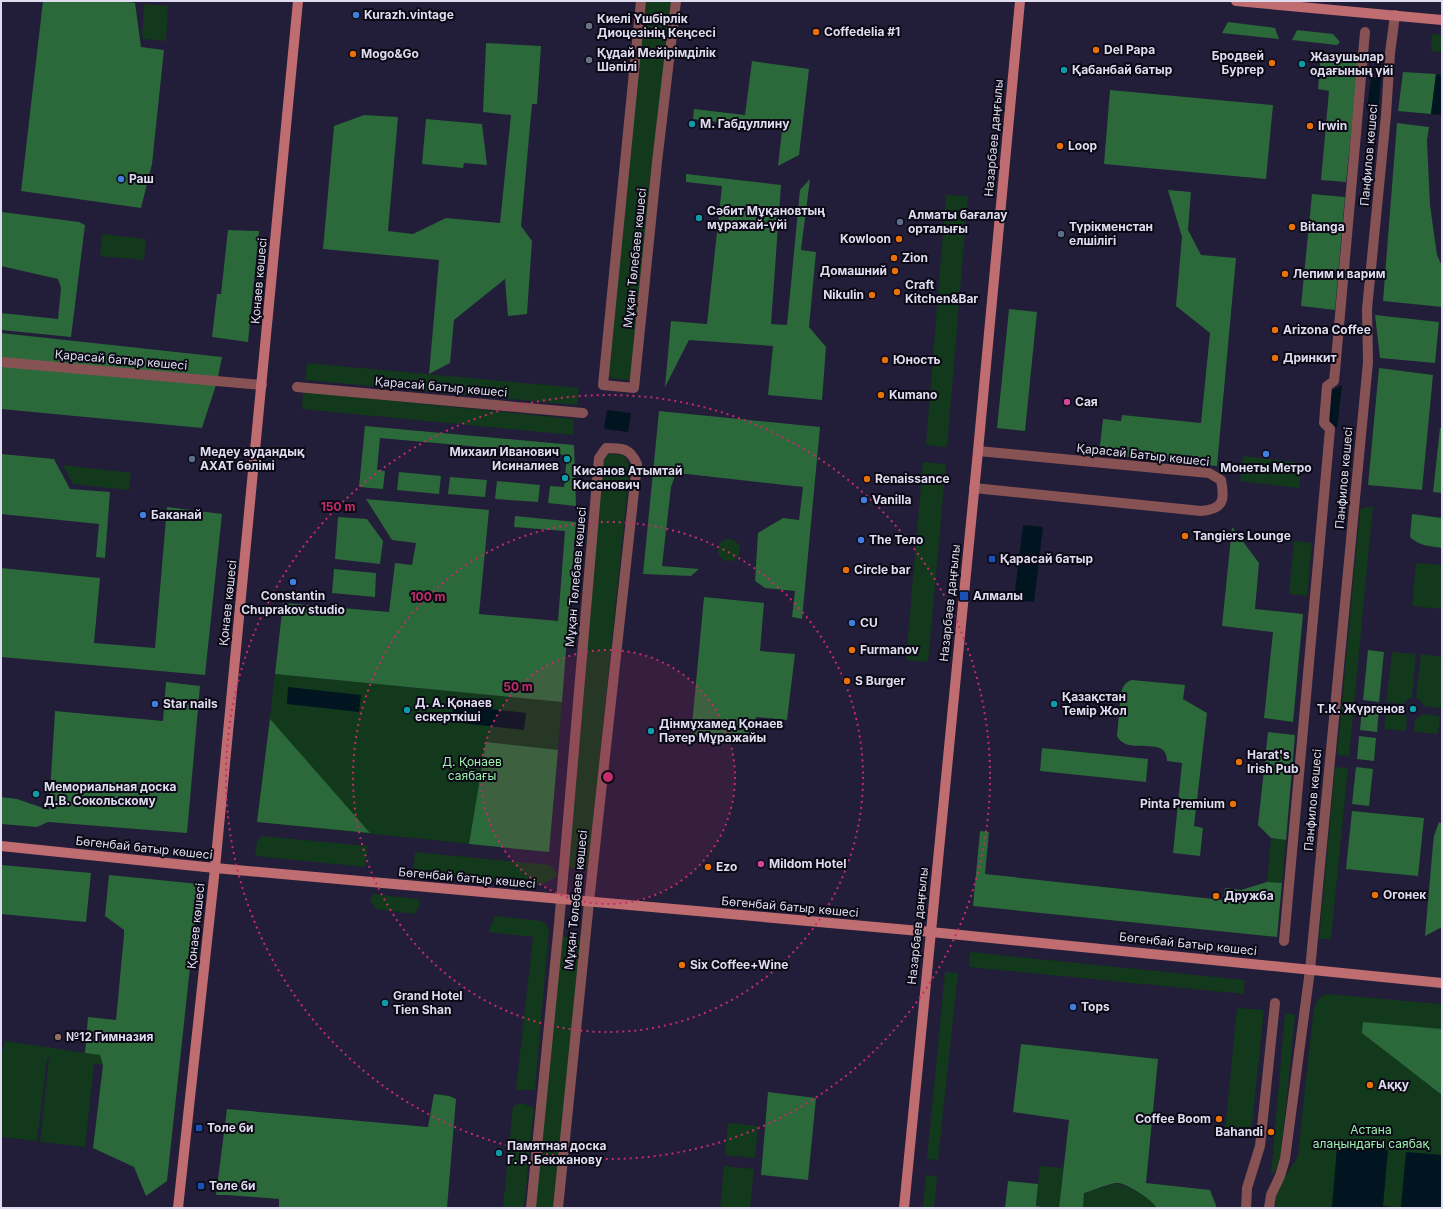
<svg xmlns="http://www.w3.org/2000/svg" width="1443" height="1209" font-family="Inter,sans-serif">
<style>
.green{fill:#12391c}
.forest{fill:#2b683a}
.water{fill:#001520}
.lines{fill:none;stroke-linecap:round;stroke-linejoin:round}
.street{stroke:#875254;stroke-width:10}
.secondary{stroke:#c06d71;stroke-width:10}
.ring{fill:none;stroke:#c52c6a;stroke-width:2;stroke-dasharray:2 4}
.shop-dot{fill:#3f7fe0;stroke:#0b0915;stroke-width:1.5}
.worship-dot{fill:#6b7280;stroke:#0b0915;stroke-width:1.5}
.food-dot{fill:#e8710a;stroke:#0b0915;stroke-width:1.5}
.culture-dot{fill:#0f9aa8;stroke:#0b0915;stroke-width:1.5}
.service-dot{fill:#5c6f8a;stroke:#0b0915;stroke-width:1.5}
.hotel-dot{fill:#d1479c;stroke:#0b0915;stroke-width:1.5}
.transit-dot{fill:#1a4fb4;stroke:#0b0915;stroke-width:1.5}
.education-dot{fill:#8d6e63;stroke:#0b0915;stroke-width:1.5}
.labels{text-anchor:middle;stroke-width:4;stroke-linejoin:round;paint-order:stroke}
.poi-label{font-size:12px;font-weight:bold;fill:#dedcee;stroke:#0b0915;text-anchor:start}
.street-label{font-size:12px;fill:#dedcee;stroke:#0b0915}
.park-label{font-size:12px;fill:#9bf1ac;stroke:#0b0915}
.centre{fill:#c52c6a;stroke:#0b0915;stroke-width:2}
.ring-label{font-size:12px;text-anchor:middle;font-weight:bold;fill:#c52c6a;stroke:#0b0915;stroke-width:4;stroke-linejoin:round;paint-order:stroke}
</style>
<rect width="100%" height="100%" fill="#221d38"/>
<path class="green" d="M641,1H676L635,381L604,377Z
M144,4L168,6L166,41L142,39Z
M1432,34L1442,35V52L1431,51Z
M946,195L968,196L947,447L926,445Z
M102,234L146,239L144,260L100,256Z
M307,363L579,388L577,405L305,380Z
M303,392L574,419L573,435L302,409Z
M607,454L624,455L630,466L588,870L567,868L602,466Z
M1243,456L1302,463L1299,488L1240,481Z
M923,462L946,464L928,662L906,660Z
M63,465L131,473L129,490L73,484Z
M1373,506L1349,756L1337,755L1360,509Z
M718 550a11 11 0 1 1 22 0a11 11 0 1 1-22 0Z
M1294,541L1312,543L1307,596L1289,594Z
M1416,563L1442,565V609L1412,606Z
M1392,652L1416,654L1412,698L1408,699L1403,704L1386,702Z
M1421,654L1442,657L1441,708L1424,706L1420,700L1416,698Z
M275,674L562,702L549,852L257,822Z
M1386,711L1403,713L1407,718L1406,731L1384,729Z
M1423,714L1440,716L1438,734L1414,732L1415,720Z
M1335,767L1348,768L1331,939H1319Z
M261,836L368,846L365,867L255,856L257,842Z
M1271,838L1286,840L1282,883L1267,882Z
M415,852L550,865L558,875L542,885L413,873Z
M373,894L419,899V908L414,914L376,909L370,900Z
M495,916L542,921L549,928L535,1090H516L533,937L488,932Z
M557,935L585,940L558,1208H531Z
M970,952L1245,980L1244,994L969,967Z
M945,972L958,973L938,1160L927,1159Z
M1326,994L1442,1004V1208H1276L1275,1207L1277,1190L1298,1156L1313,1015C1315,1005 1316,998 1326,994Z
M1237,1008L1264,1010L1251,1134L1225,1132Z
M1285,1013L1295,1015L1280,1165L1271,1176Z
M5,1041L100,1055L103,1065L94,1064L85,1147L40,1142L49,1059L47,1058L37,1141L1,1137V1057Z
M522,1103L534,1108L524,1208H503L513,1106Z
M728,1123L758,1126L755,1158L725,1155Z
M724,1166L754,1169L750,1208H720Z
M1040,1166L1063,1168L1059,1208L1036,1206Z
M926,1175L937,1176L934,1208H923Z
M1117,1183C1129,1188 1149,1196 1157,1208H1083L1084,1193Z"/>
<path class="forest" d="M43,1H122L135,3L141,47L164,50L152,164L141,208L21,191Z
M1228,22L1275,28L1279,39L1222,33Z
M1297,30L1333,34L1340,42L1337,45L1292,40Z
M486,43L541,46L537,104H532L521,226L532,241L527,314L508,316L505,279L454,320L450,363L429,374L439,260L323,249L334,126L364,115L398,117L388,231L413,234L446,218L500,223L511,115L483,112Z
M1321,53L1359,57L1346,182L1321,180L1329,91L1318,89Z
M752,61L809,69L799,155L778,166L782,130L693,119L694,109L745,115Z
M1403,72L1436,74L1431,114L1398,111Z
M1110,90L1273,105L1266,179L1104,164Z
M426,119L482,124L487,165L464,163L463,168L422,164Z
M1397,123L1429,127L1427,140L1430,205L1437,255L1442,266V307L1383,301Z
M686,174L781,185L771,324L787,325L800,190L810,179L801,250L816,252L809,327L826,347L822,400L768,395L773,346L689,340L665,387L671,321L707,324L722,186L686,182Z
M1168,190L1191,192L1188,230L1201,255L1236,258L1217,466L1099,454L1103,419L1121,421L1122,415L1201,423L1210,333L1176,306L1182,237Z
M1312,194L1345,197L1335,310L1301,306Z
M2,212L79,222L85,225L71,337L1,330V313L58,319L61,288L58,279L1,266Z
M228,230L259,231L248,342L212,337L217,294H221Z
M1009,309L1037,312L1025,431L997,428Z
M1375,315L1439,322L1435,363L1380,358Z
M1,333L222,357L217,382L202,428L1,409Z
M1379,368L1433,375L1422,490L1368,485Z
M659,411L820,427L802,619L792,617L795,591L765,588L755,581L758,533L783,518L799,520L803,487L687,474H680L675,476L671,487L662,566L699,569L691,576L643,574Z
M365,426L574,445L576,506L548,503L550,486L564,487L567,455L380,438L377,470L385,471L383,489L359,487Z
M1442,427V493L1433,492L1440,428Z
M1,454L54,459L70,489L110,492L105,558L96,557L99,524L1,514Z
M399,472L441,476L439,494L397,490Z
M450,477L487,480L485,497L448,494Z
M497,481L540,485L538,502L495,499Z
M366,499L489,510L479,614L558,621L565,531L514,527L515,516L576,522L562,702L275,674L283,603L389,612L395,563L412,565L416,543L392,540Z
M167,507L222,514L205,675L1,657V568L100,578L94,643L155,648Z
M1412,514L1442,518V548C1430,546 1419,546 1410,537Z
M338,517L367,519L383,541L380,564L335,559Z
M1232,527L1259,563L1255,609L1303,614L1293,722L1264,718L1273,632L1222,626Z
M334,569L376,573L375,597L332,593Z
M704,597L764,603L760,651L795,654L787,720L756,717L754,742L691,736Z
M1368,650L1384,652L1379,702L1363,700Z
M1132,680L1185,685L1183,699L1207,713L1194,826L1203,828L1200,856L1173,853L1182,763L1167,761C1167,757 1166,753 1163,750C1151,741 1125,753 1117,736L1121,693C1123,686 1125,682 1132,680Z
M166,682L200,686L187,833L48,822L37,827L1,824V797L17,799L49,810L55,711L163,721Z
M1362,708L1379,709L1377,732L1360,730Z
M270,719L370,833L257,822Z
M1268,732L1295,735L1286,840L1271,838L1258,825Z
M1359,736L1376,738L1374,761L1357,759Z
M486,742L558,750L549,852L469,844Z
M1042,748L1148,759L1146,782L1040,771Z
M1356,767L1373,769L1369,806L1352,804Z
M1352,811L1424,818L1418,876L1346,869Z
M1439,822L1442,824V927L1425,936L1433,844L1434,836Z
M980,831L989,832L985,874L1223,900L1225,888L1241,890L1267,882L1282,883L1277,937L973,906Z
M1,865L91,873L86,922L1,914Z
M109,875L199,884L167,1181L146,1196L134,1167L93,1148L103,1065L100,1055L85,1053L88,1017L116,1020L124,935V930L105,916Z
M1363,1022L1442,1029V1095L1362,1033Z
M1021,1044L1158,1059L1146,1183L1210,1190L1217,1208H1157C1152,1200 1128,1184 1118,1183C1113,1182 1091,1191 1084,1193L1083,1208H1059L1069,1120L1013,1112Z
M768,1092L816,1098L808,1180L761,1175Z
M434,1094L449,1096L456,1099L447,1208H279V1199L227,1195H216L227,1109L428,1127Z
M1008,1181L1038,1184L1036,1206L1051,1208H1005Z"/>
<path class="water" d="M1436,74L1442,75V115L1431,114Z
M1371,77L1381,79L1378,111L1367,110Z
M1342,385L1337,428L1328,421L1331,391Z
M607,410L631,413L628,432L604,429Z
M1023,525L1043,527L1034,602L1014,600Z
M288,687L361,695L359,712L287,704Z
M453,705L526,713L524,730L452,722Z
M1337,1146L1388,1150L1383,1206L1400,1208H1332Z
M1406,1152L1442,1155V1208H1401Z"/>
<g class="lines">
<path class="street" d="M641,1L603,385L634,388L657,162L676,1
M1,362L262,385
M297,387L583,413
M974,488L1201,511C1224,509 1225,500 1221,480L1209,473L978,451
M1284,941L1330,429L1324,423L1327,386L1334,381L1335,371L1365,32
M531,1208L559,924L599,458L606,448C622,448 630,448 637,464L589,902L558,1208
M1246,1208L1247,1188L1260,1146L1275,1003
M1269,1208L1271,1195L1280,1176L1285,1159L1310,970L1368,362L1367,309L1386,115L1390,53L1395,15"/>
<path class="secondary" d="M1236,1L1442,20
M1,846L215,868L931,932L1442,983
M178,1208L215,868L298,1
M904,1208L978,451L1020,1"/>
</g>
<circle cx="608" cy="777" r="127" fill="#c52c6a" fill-opacity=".12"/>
<g class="ring">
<circle cx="608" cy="777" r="127"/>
<circle cx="608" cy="777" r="255"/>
<circle cx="608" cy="777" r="382"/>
</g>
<g class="shop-dot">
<circle cx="356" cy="15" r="4"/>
<circle cx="121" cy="179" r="4"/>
<circle cx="1266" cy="454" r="4"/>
<circle cx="864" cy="500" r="4"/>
<circle cx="143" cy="515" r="4"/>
<circle cx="861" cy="540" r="4"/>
<circle cx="293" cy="582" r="4"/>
<circle cx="852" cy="623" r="4"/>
<circle cx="155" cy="704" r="4"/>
<circle cx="1073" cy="1007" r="4"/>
</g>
<g class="worship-dot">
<circle cx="589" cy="26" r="4"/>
<circle cx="589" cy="60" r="4"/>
</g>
<g class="food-dot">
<circle cx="816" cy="32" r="4"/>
<circle cx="1096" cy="50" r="4"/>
<circle cx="353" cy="54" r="4"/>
<circle cx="1272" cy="63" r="4"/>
<circle cx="1310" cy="126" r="4"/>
<circle cx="1060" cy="146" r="4"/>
<circle cx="1292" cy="227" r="4"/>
<circle cx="899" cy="239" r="4"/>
<circle cx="894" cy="258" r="4"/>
<circle cx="895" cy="271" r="4"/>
<circle cx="1285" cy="274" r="4"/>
<circle cx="897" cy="292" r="4"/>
<circle cx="872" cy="295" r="4"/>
<circle cx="1275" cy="330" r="4"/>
<circle cx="1275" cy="358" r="4"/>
<circle cx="885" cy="360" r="4"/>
<circle cx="881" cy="395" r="4"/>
<circle cx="867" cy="479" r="4"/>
<circle cx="1185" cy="536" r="4"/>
<circle cx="846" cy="570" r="4"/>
<circle cx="852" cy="650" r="4"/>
<circle cx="847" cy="681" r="4"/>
<circle cx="1239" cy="762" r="4"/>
<circle cx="1233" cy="804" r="4"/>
<circle cx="708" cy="867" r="4"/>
<circle cx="1375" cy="895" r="4"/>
<circle cx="1216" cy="896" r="4"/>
<circle cx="682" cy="965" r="4"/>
<circle cx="1370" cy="1085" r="4"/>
<circle cx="1219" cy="1119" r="4"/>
<circle cx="1271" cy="1132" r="4"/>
</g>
<g class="culture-dot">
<circle cx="1302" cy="64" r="4"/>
<circle cx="1064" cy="70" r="4"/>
<circle cx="692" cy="124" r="4"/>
<circle cx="699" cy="218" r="4"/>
<circle cx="567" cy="459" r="4"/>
<circle cx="565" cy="478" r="4"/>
<circle cx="1054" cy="704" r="4"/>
<circle cx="1413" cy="709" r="4"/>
<circle cx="407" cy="710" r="4"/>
<circle cx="651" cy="731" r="4"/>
<circle cx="36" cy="794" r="4"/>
<circle cx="385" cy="1003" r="4"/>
<circle cx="499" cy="1153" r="4"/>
</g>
<g class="service-dot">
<circle cx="900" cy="222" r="4"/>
<circle cx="1061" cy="234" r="4"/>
<circle cx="192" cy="459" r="4"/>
</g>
<g class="hotel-dot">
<circle cx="1067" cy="402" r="4"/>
<circle cx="761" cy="864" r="4"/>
</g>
<g class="transit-dot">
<rect x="988" y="555" width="8" height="8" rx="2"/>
<rect x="959" y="591" width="10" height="10" rx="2"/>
<rect x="195" y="1124" width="8" height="8" rx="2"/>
<rect x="197" y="1182" width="8" height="8" rx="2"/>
</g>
<circle class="education-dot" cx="58" cy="1037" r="4"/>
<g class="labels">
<g class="poi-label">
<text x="364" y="19">Kurazh.vintage</text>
<text x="597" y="23">Киелі Үшбірлік<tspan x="597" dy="14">Диоцезінің Кеңсесі</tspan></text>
<text x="824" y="36">Coffedelia #1</text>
<text x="1104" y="54">Del Papa</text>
<text x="597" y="57">Құдай Мейірімділік<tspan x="597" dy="14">Шәпілі</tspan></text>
<text x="361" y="58">Mogo&amp;Go</text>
<text x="1264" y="60" text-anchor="end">Бродвей<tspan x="1264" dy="14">Бургер</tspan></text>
<text x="1310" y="61">Жазушылар<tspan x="1310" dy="14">одағының үйі</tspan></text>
<text x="1072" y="74">Қабанбай батыр</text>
<text x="700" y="128">М. Габдуллину</text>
<text x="1318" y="130">Irwin</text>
<text x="1068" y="150">Loop</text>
<text x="129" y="183">Раш</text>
<text x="707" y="215">Сәбит Мұқановтың<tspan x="707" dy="14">мұражай-үйі</tspan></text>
<text x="908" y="219">Алматы бағалау<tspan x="908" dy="14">орталығы</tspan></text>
<text x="1069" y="231">Түрікменстан<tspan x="1069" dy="14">елшілігі</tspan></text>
<text x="1300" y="231">Bitanga</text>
<text x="891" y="243" text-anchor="end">Kowloon</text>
<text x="902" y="262">Zion</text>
<text x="887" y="275" text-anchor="end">Домашний</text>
<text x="1293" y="278">Лепим и варим</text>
<text x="905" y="289">Craft<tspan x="905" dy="14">Kitchen&amp;Bar</tspan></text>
<text x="864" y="299" text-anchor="end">Nikulin</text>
<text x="1283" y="334">Arizona Coffee</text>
<text x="1283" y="362">Дринкит</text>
<text x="893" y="364">Юность</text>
<text x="889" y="399">Kumano</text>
<text x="1075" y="406">Сая</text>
<text x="200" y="456">Медеу аудандық<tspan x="200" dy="14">АХАТ бөлімі</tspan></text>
<text x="559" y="456" text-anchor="end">Михаил Иванович<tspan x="559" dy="14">Исиналиев</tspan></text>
<text x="1266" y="472" text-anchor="middle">Монеты Метро</text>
<text x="573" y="475">Кисанов Атымтай<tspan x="573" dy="14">Кисанович</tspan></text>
<text x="875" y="483">Renaissance</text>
<text x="872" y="504">Vanilla</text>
<text x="151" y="519">Баканай</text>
<text x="1193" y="540">Tangiers Lounge</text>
<text x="869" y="544">The Тело</text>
<text x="1000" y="563">Қарасай батыр</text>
<text x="854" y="574">Circle bar</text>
<text x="293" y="600" text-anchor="middle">Constantin<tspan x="293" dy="14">Chuprakov studio</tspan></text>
<text x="973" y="600">Алмалы</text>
<text x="860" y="627">CU</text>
<text x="860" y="654">Furmanov</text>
<text x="855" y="685">S Burger</text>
<text x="1062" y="701">Қазақстан<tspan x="1062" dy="14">Темір Жол</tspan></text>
<text x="415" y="707">Д. А. Қонаев<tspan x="415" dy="14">ескерткіші</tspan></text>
<text x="163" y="708">Star nails</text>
<text x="1405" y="713" text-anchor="end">Т.К. Жүргенов</text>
<text x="659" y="728">Дінмұхамед Қонаев<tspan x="659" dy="14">Пәтер Мұражайы</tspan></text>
<text x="1247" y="759">Harat's<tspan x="1247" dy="14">Irish Pub</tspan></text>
<text x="44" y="791">Мемориальная доска<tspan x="44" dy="14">Д.В. Сокольскому</tspan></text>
<text x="1225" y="808" text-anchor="end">Pinta Premium</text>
<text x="769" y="868">Mildom Hotel</text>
<text x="716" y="871">Ezo</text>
<text x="1383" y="899">Огонек</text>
<text x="1224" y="900">Дружба</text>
<text x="690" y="969">Six Coffee+Wine</text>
<text x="393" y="1000">Grand Hotel<tspan x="393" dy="14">Tien Shan</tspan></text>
<text x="1081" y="1011">Tops</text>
<text x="66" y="1041">№12 Гимназия</text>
<text x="1378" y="1089">Аққу</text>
<text x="1211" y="1123" text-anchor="end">Coffee Boom</text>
<text x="207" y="1132">Толе би</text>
<text x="1263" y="1136" text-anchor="end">Bahandi</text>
<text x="507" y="1150">Памятная доска<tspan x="507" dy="14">Г. Р. Бекжанову</tspan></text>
<text x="209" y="1190">Төле би</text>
</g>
<g class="street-label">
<text transform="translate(994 138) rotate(-85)" y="4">Назарбаев даңғылы</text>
<text transform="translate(1369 155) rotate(-85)" y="4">Панфилов көшесі</text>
<text transform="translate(635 258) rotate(-84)" y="4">Мұқан Төлебаев көшесі</text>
<text transform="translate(259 281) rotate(-85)" y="4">Қонаев көшесі</text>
<text transform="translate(121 360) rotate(5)" y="4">Қарасай батыр көшесі</text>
<text transform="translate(441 387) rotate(5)" y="4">Қарасай батыр көшесі</text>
<text transform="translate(1143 455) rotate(6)" y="4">Қарасай Батыр көшесі</text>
<text transform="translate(1344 478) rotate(-85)" y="4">Панфилов көшесі</text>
<text transform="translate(576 577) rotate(-85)" y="4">Мұқан Төлебаев көшесі</text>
<text transform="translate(228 603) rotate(-84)" y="4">Қонаев көшесі</text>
<text transform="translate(950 603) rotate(-84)" y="4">Назарбаев даңғылы</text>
<text transform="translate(1313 800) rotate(-85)" y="4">Панфилов көшесі</text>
<text transform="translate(144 848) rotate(6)" y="4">Бөгенбай батыр көшесі</text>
<text transform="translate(467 878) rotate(5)" y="4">Бөгенбай батыр көшесі</text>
<text transform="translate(576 900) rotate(-84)" y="4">Мұқан Төлебаев көшесі</text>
<text transform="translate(790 907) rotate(5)" y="4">Бөгенбай батыр көшесі</text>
<text transform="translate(196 926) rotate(-84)" y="4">Қонаев көшесі</text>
<text transform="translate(918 926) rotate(-84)" y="4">Назарбаев даңғылы</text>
<text transform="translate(1188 944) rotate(6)" y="4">Бөгенбай Батыр көшесі</text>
</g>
<g class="park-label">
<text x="472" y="766">Д. Қонаев<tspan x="472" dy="14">саябағы</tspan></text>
<text x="1371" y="1134">Астана<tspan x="1371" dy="14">алаңындағы саябақ</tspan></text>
</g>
</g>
<circle cx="608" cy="777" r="6" class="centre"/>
<g class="ring-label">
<text x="338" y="511">150 m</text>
<text x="428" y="601">100 m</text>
<text x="518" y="691">50 m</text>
</g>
<rect width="1443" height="1209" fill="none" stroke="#dedcee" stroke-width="4"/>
</svg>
